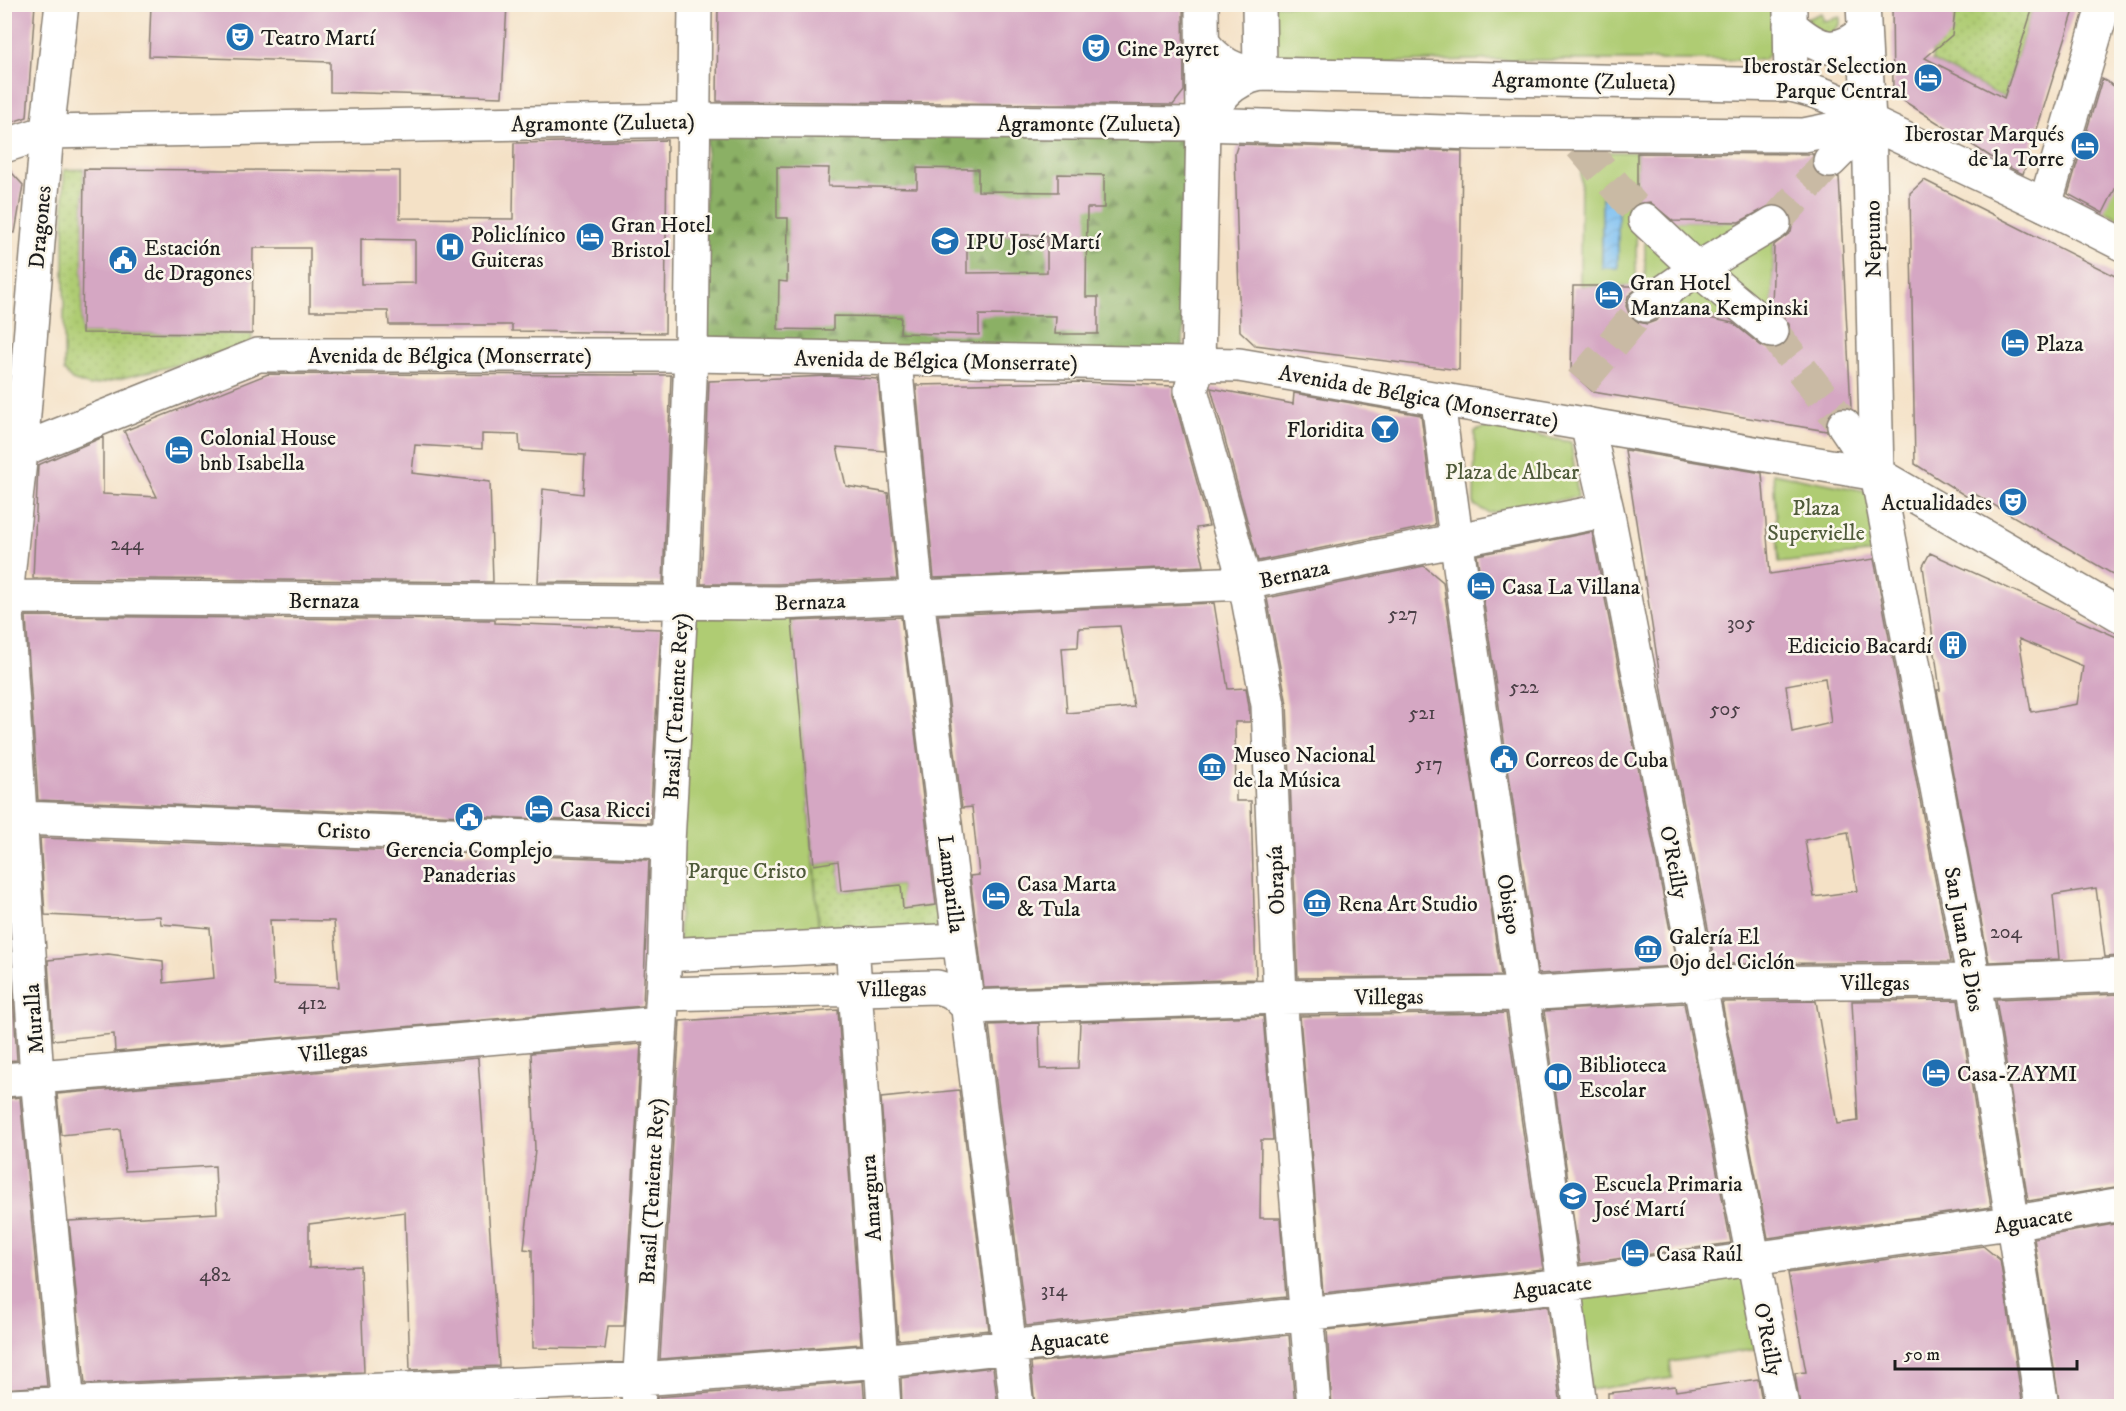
<svg xmlns="http://www.w3.org/2000/svg" width="2126" height="1411" font-family="'IM FELL DW Pica',serif">
<style>
.grass{fill:url(#grass-dots);stroke:#667448;stroke-width:1.5}
.forest{fill:url(#forest-firs);stroke:#546640;stroke-width:1.5}
.park{fill:#afcc73;stroke:#667448;stroke-width:1.5;fill-rule:evenodd}
.water{fill:url(#water-waves);stroke:#4c6e87;stroke-width:1.5}
.building{fill:#d5a7c3;fill-rule:evenodd}
.lines{fill:none;stroke-linecap:round;stroke-linejoin:round}
.minor-tunnel{stroke:#c9baa4;stroke-width:33;stroke-dasharray:33 16;stroke-linecap:butt}
.minor-casing{stroke:#887e71;stroke-width:36}
.major-casing{stroke:#887e71;stroke-width:36}
.minor{stroke:#fff;stroke-width:33}
.major{stroke:#fff;stroke-width:33}
.labels{text-anchor:middle;stroke-width:5;stroke-linejoin:round;paint-order:stroke}
.number-label{font-size:20px;fill:#4a3f46}
.poi-label{font-size:22px;fill:#1c1c1c;stroke:#fbf7ec;text-anchor:start}
.street-label{font-size:22px;fill:#1c1c1c;stroke:#fbf7ec}
.park-label{font-size:22px;fill:#4f5a3a;stroke:#fbf7ec}
</style>
<defs>
<pattern id="grass-dots" width="8" height="8" patternUnits="userSpaceOnUse" patternTransform="scale(1.5)"><rect width="8" height="8" fill="#afcc73"/><path d="M2 2h.1M6 6h.1" fill="none" stroke="#96af63" stroke-width="1.8" stroke-linecap="round"/></pattern>
<pattern id="forest-firs" width="22" height="20" patternUnits="userSpaceOnUse" patternTransform="scale(1.5)"><rect width="22" height="20" fill="#8bb065"/><path d="M5 1l3.5 6h-7zM16 11l3.5 6h-7z" fill="#718e52"/></pattern>
<pattern id="water-waves" width="16" height="10" patternUnits="userSpaceOnUse" patternTransform="scale(1.5)"><rect width="16" height="10" fill="#7cbff2"/><path d="M0 5q4-4 8 0t8 0" fill="none" stroke="#6ba4cf"/></pattern>
</defs>
<rect width="100%" height="100%" fill="#fbf7ec"/>
<filter id="ink" filterUnits="userSpaceOnUse"><feTurbulence type="fractalNoise" baseFrequency=".0167" numOctaves="2"/><feDisplacementMap in="SourceGraphic" scale="12" xChannelSelector="R" yChannelSelector="G"/><feConvolveMatrix kernelMatrix="1 2 1 2 8 2 1 2 1" color-interpolation-filters="sRGB"/></filter>
<filter id="wash" filterUnits="userSpaceOnUse"><feTurbulence type="fractalNoise" baseFrequency=".008" numOctaves="4" result="noise"/><feDisplacementMap in="SourceGraphic" scale="24" xChannelSelector="R" yChannelSelector="G"/><feGaussianBlur stdDeviation="1.35" result="paint"/><feColorMatrix in="noise" values="0 0 0 0 0 0 0 0 0 0 0 0 0 0 0 0 0 1.4 0 .05"/><feComposite in="paint" operator="in"/></filter>
<g filter="url(#wash)">
<rect width="100%" height="100%" fill="#f4e1c6"/>
<path class="grass" d="M1950,5H2034L2004,98L1932,61L1933,40Z
M1821,13L1824,21L1840,17V24L1829,36L1799,22Z
M84,169L82,333L252,334L251,347L90,386L72,380L64,371V170Z
M838,861L841,891L901,885L904,908L945,904L948,928L819,935L814,865Z"/>
<path class="forest" d="M707,131L1188,134L1183,353L701,348Z"/>
<path class="park" d="M1267,5H1778V43L1764,60H1476L1281,65L1267,44Z
M2094,138L2121,154V220L2076,194Z
M1581,152H1637L1636,286H1580ZM1602,198H1618L1602,268Z
M1645,220L1774,223L1772,331L1645,305Z
M1488,427L1571,442L1578,497L1489,513L1474,505L1475,431Z
M1773,473L1871,492L1883,551L1779,563Z
M792,611L819,935L679,941L687,613Z
M1747,1273L1758,1349L1670,1362L1672,1378L1590,1390L1582,1298Z"/>
<path class="water" d="M1602,197L1618,198V268H1602Z"/>
<g id="blocks">
<path class="building" d="M4,4H35L27,117L4,125Z
M151,4H507L502,97L330,92V62L149,56Z
M718,4H1183L1184,91L1173,105L717,101Z
M1892,4H1950L1955,11L1952,35L1925,58L2004,98L2034,4H2076L2023,174L2002,164L1893,94Z
M2102,79L2121,90V177L2103,213L2068,194Z
M667,140L665,333L512,331V325H389L388,311H310V248H253L252,334L82,333L84,169L400,171V218L513,219L514,143ZM361,239L415,240V283L361,284Z
M1238,144L1462,151L1459,370L1255,345L1240,331L1235,153Z
M1637,153L1813,154L1812,165L1817,175L1826,179L1839,177L1851,408L1842,406L1833,410L1827,417V431L1593,392L1571,372L1573,286H1640L1628,296L1626,306L1630,316L1638,322L1647,324L1655,321L1670,310L1733,323L1760,345L1769,350L1779,348L1786,343L1790,335L1789,324L1772,307L1774,245L1791,232L1793,222L1790,213L1783,206L1773,204L1739,222L1673,221L1650,202L1637,204Z
M4,164L23,185L15,233L4,232Z
M777,167L829,168L828,186L917,188V168L978,169V191L1058,192V174L1104,175V208H1087L1086,297H1098V334H1055L1056,316L979,315V335L900,333L901,317L833,316V330L778,329L779,281L787,282L788,218H777ZM967,235H1047V272L967,273Z
M1924,180L2121,279V579L1975,494L1972,500L1915,464L1910,193Z
M268,374L671,375L663,583L538,582L543,489L583,494L585,455L520,451L519,435L482,434V449L415,445L412,473L490,482L493,582L33,578L38,465L103,437V494L157,497L124,431Z
M828,376L878,379L885,451L837,447L846,486L888,493L897,579L779,584H701L709,381Z
M1083,382L1173,386V395L1209,526L1196,528L1204,566L934,578L916,385Z
M1211,388L1293,404L1294,393L1421,415L1435,525L1258,561Z
M1625,450L1762,473L1770,574L1874,559L1951,962L1715,964L1664,703ZM1825,678L1831,723L1792,732L1786,685ZM1848,832L1857,891L1814,897L1805,840Z
M1592,532L1677,966L1538,974L1477,555Z
M1930,553L2121,639V956L2105,957L2096,888L2053,895L2059,959L1989,962L1937,690H1940L1923,566ZM2019,639L2083,666L2077,704L2031,712Z
M1424,566L1443,582L1501,976L1298,978L1287,704L1267,598Z
M1214,603L1228,689L1246,688L1249,707L1250,722H1235L1236,801H1251L1256,979L984,988L970,876L979,875L972,807L962,808L938,615ZM1120,626L1134,707L1067,713L1062,648L1078,647L1079,628Z
M26,616L495,620V623L661,629L650,823L38,800Z
M901,617L936,905L903,909L901,885L841,891L838,861L814,865L792,621Z
M40,838L649,860L643,1006L115,1052L114,1034L53,1040L48,960L108,954L163,961L164,983L214,978L210,928L161,924L160,916L111,918L45,915ZM270,920L334,921L339,987L274,985Z
M11,963L17,1060L4,1061V964Z
M2121,994V1186L2028,1201L1996,999Z
M1958,1000L1991,1207L1768,1238L1722,1002L1816,1001L1837,1124L1858,1121L1852,1001Z
M1684,1003L1731,1243L1580,1264L1544,1011Z
M838,1010L861,1344L660,1359L680,1021Z
M1506,1013L1543,1269L1323,1293L1300,1016Z
M1263,1016L1273,1140H1261L1260,1218H1280L1286,1297L1026,1326L989,1025L1039,1023L1040,1069L1078,1068L1080,1022Z
M641,1044L624,1326H608L605,1349L533,1348L532,1250L524,1249L535,1149L531,1053Z
M478,1058L499,1366L410,1370L405,1212L309,1224V1268L360,1266L364,1372L85,1384L69,1221L217,1213L215,1166L125,1171L120,1129L61,1135L57,1094Z
M959,1090L989,1330L898,1340L881,1098Z
M20,1097L47,1386L4,1389V1099Z
M2120,1223L2121,1407H2060L2034,1238Z
M1983,1246L2000,1260L2023,1407H1800L1795,1373L1806,1372L1788,1273Z
M1548,1306L1561,1407H1332L1327,1330Z
M1289,1335L1295,1407H1035L1031,1363Z
M993,1367L998,1407H902L901,1378Z
M1758,1379L1763,1407H1608V1393L1675,1386L1676,1391Z
M863,1381L865,1407H657V1397Z"/>
</g>
</g>
<g filter="url(#ink)">
<use href="#blocks" fill-opacity="0" stroke="#887e71" stroke-width="1.5"/>
<g class="lines">
<path class="minor-tunnel" d="M1580,145L1645,220
M1774,223L1830,161
M1772,331L1844,425
M1581,382L1645,305"/>
<g class="minor-casing">
<path id="minor" d="M1202,4L1203,124L1198,364L1191,390L1245,583L1268,705L1280,997L1314,1406
M1259,4L1260,74
M1790,12L1791,85
M1790,25C1816,48 1836,58 1864,31
M1830,161L1869,122
M2045,205L2104,4
M1645,220L1697,269L1772,331
M1645,305L1697,269L1774,223
M895,361L917,597L1017,1406
M1438,401C1480,737 1538,1071 1580,1406
M1587,424L1607,510L1782,1406
M1844,425L1877,474L1974,981L2042,1406
M21,451L6,597L37,1077L68,1406
M4,597L779,603L1245,583L1607,510
M20,818L668,842
M852,944L884,1406
M665,955L959,940
M663,994L937,987L953,992L968,1007L1280,997L1523,994L1698,983L1974,981L2122,975
M4,1080L661,1023
M10,1406L640,1379L882,1361L1565,1285L2010,1223L2122,1204
M638,1406L665,955L668,842L681,603L691,355L695,4"/>
</g>
<g class="major-casing">
<path id="major" d="M1863,4L1869,122L1877,474
M1203,43C1218,63 1235,72 1260,74
M1203,124C1219,98 1230,80 1260,74L1791,85C1821,92 1846,101 1869,122L2045,205L2122,244
M4,146L47,132L695,120L1203,124L1475,133L1804,135L1869,122
M21,451L47,132L62,4
M4,457L258,355H691L1239,365L1877,474L2122,616"/>
</g>
<use href="#minor" class="minor"/>
<use href="#major" class="major"/>
</g>
</g>
<defs>
<g id="theatre-disc" transform="scale(1.5)"><circle r="9.5" fill="#1f6fb2" stroke="#fbf7ec"/><path d="M-5-5.5Q0-4 5-5.5V0Q5 5 0 6Q-5 5-5 0ZM-3.3-2.5H-1v1.5H-3.3ZM1-2.5H3.3v1.5H1ZM-2.8 1Q0 5.5 2.8 1Z" fill="#fff"/></g>
<g id="hotel-disc" transform="scale(1.5)"><circle r="9.5" fill="#1f6fb2" stroke="#fbf7ec"/><path d="M-6-4.5h1.5V1H6V5H4.5V3h-9V5H-6ZM-4 0a1.8 1.8 0 1 1 3.6 0ZM.5 0V-2.5h3Q6-2.5 6 0Z" fill="#fff"/></g>
<g id="school-disc" transform="scale(1.5)"><circle r="9.5" fill="#1f6fb2" stroke="#fbf7ec"/><path d="M0-5L7-2L0 1L-7-2ZM-4 1L0 2.5L4 1V4Q0 6-4 4Z" fill="#fff"/></g>
<g id="hospital-disc" transform="scale(1.5)"><circle r="9.5" fill="#1f6fb2" stroke="#fbf7ec"/><path d="M-5-5h3v3.5h4V-5h3V5h-3V1.5h-4V5h-3Z" fill="#fff"/></g>
<g id="civic-disc" transform="scale(1.5)"><circle r="9.5" fill="#1f6fb2" stroke="#fbf7ec"/><path d="M-.6-6.5H3V-4.5H.6V-3L4-1V1h2V6H-6V1h2V-1L-.6-3ZM-1.2 2.5V6h2.4V2.5Z" fill="#fff"/></g>
<g id="bar-disc" transform="scale(1.5)"><circle r="9.5" fill="#1f6fb2" stroke="#fbf7ec"/><path d="M-6-5H6L.8 .8V4.5H3.5V6h-7V4.5H-.8V.8Z" fill="#fff"/></g>
<g id="building-disc" transform="scale(1.5)"><circle r="9.5" fill="#1f6fb2" stroke="#fbf7ec"/><path d="M-4-6H4V6H1V3H-1V6H-4ZM-2.5-4.3h1.7v1.8h-1.7ZM.8-4.3h1.7v1.8H.8ZM-2.5-1h1.7V.8h-1.7ZM.8-1h1.7V.8H.8Z" fill="#fff"/></g>
<g id="museum-disc" transform="scale(1.5)"><circle r="9.5" fill="#1f6fb2" stroke="#fbf7ec"/><path d="M0-6L6-3V-2H-6V-3ZM-5-1h2V3h-2ZM-1-1h2V3h-2ZM3-1h2V3H3ZM-6 4H6V6H-6Z" fill="#fff"/></g>
<g id="library-disc" transform="scale(1.5)"><circle r="9.5" fill="#1f6fb2" stroke="#fbf7ec"/><path d="M-6-4Q-3-5.5-.7-3.5V5Q-3 3-6 4ZM6-4Q3-5.5 .7-3.5V5Q3 3 6 4Z" fill="#fff"/></g>
</defs>
<g fill-rule="evenodd">
<use href="#theatre-disc" x="240" y="37"/>
<use href="#theatre-disc" x="1096" y="48"/>
<use href="#hotel-disc" x="1928" y="78"/>
<use href="#hotel-disc" x="2085" y="146"/>
<use href="#hotel-disc" x="590" y="237"/>
<use href="#school-disc" x="945" y="241"/>
<use href="#hospital-disc" x="450" y="247"/>
<use href="#civic-disc" x="123" y="260"/>
<use href="#hotel-disc" x="1609" y="295"/>
<use href="#hotel-disc" x="2015" y="343"/>
<use href="#bar-disc" x="1385" y="429"/>
<use href="#hotel-disc" x="179" y="450"/>
<use href="#theatre-disc" x="2013" y="502"/>
<use href="#hotel-disc" x="1481" y="586"/>
<use href="#building-disc" x="1953" y="645"/>
<use href="#civic-disc" x="1504" y="759"/>
<use href="#museum-disc" x="1212" y="767"/>
<use href="#hotel-disc" x="539" y="809"/>
<use href="#civic-disc" x="469" y="817"/>
<use href="#hotel-disc" x="996" y="896"/>
<use href="#museum-disc" x="1317" y="903"/>
<use href="#museum-disc" x="1648" y="949"/>
<use href="#hotel-disc" x="1936" y="1073"/>
<use href="#library-disc" x="1558" y="1077"/>
<use href="#school-disc" x="1573" y="1196"/>
<use href="#hotel-disc" x="1635" y="1253"/>
</g>
<g class="labels">
<g class="number-label">
<text x="127" y="550">244</text>
<text x="1403" y="620">527</text>
<text x="1741" y="629">305</text>
<text x="1524" y="693">522</text>
<text x="1725" y="715">505</text>
<text x="1422" y="719">521</text>
<text x="1429" y="770">517</text>
<text x="2006" y="938">204</text>
<text x="312" y="1009">412</text>
<text x="215" y="1281">482</text>
<text x="1054" y="1296">314</text>
</g>
<g class="poi-label">
<text x="261" y="45">Teatro Martí</text>
<text x="1117" y="56">Cine Payret</text>
<text x="1907" y="73" text-anchor="end">Iberostar Selection<tspan x="1907" dy="25">Parque Central</tspan></text>
<text x="2064" y="141" text-anchor="end">Iberostar Marqués<tspan x="2064" dy="25">de la Torre</tspan></text>
<text x="611" y="232">Gran Hotel<tspan x="611" dy="25">Bristol</tspan></text>
<text x="471" y="242">Policlínico<tspan x="471" dy="25">Guiteras</tspan></text>
<text x="966" y="249">IPU José Martí</text>
<text x="144" y="255">Estación<tspan x="144" dy="25">de Dragones</tspan></text>
<text x="1630" y="290">Gran Hotel<tspan x="1630" dy="25">Manzana Kempinski</tspan></text>
<text x="2036" y="351">Plaza</text>
<text x="1364" y="437" text-anchor="end">Floridita</text>
<text x="200" y="445">Colonial House<tspan x="200" dy="25">bnb Isabella</tspan></text>
<text x="1992" y="510" text-anchor="end">Actualidades</text>
<text x="1502" y="594">Casa La Villana</text>
<text x="1932" y="653" text-anchor="end">Edicicio Bacardí</text>
<text x="1233" y="762">Museo Nacional<tspan x="1233" dy="25">de la Música</tspan></text>
<text x="1525" y="767">Correos de Cuba</text>
<text x="560" y="817">Casa Ricci</text>
<text x="469" y="857" text-anchor="middle">Gerencia Complejo<tspan x="469" dy="25">Panaderias</tspan></text>
<text x="1017" y="891">Casa Marta<tspan x="1017" dy="25">&amp; Tula</tspan></text>
<text x="1338" y="911">Rena Art Studio</text>
<text x="1669" y="944">Galería El<tspan x="1669" dy="25">Ojo del Ciclón</tspan></text>
<text x="1579" y="1072">Biblioteca<tspan x="1579" dy="25">Escolar</tspan></text>
<text x="1957" y="1081">Casa-ZAYMI</text>
<text x="1594" y="1191">Escuela Primaria<tspan x="1594" dy="25">José Martí</tspan></text>
<text x="1656" y="1261">Casa Raúl</text>
</g>
<g class="street-label">
<text transform="translate(1584 80) rotate(1)" y="8">Agramonte (Zulueta)</text>
<text transform="translate(603 122) rotate(-1)" y="8">Agramonte (Zulueta)</text>
<text x="1089" y="131">Agramonte (Zulueta)</text>
<text transform="translate(39 227) rotate(-85)" y="8">Dragones</text>
<text transform="translate(1872 239) rotate(-91)" y="8">Neptuno</text>
<text x="450" y="363">Avenida de Bélgica (Monserrate)</text>
<text transform="translate(936 360) rotate(1)" y="8">Avenida de Bélgica (Monserrate)</text>
<text transform="translate(1419 396) rotate(10)" y="8">Avenida de Bélgica (Monserrate)</text>
<text transform="translate(1294 573) rotate(-12)" y="8">Bernaza</text>
<text x="324" y="608">Bernaza</text>
<text transform="translate(810 601) rotate(-2)" y="8">Bernaza</text>
<text transform="translate(675 706) rotate(-87)" y="8">Brasil (Teniente Rey)</text>
<text transform="translate(344 830) rotate(2)" y="8">Cristo</text>
<text transform="translate(1675 862) rotate(79)" y="8">O'Reilly</text>
<text transform="translate(1275 880) rotate(-92)" y="8">Obrapía</text>
<text transform="translate(952 884) rotate(83)" y="8">Lamparilla</text>
<text transform="translate(1510 904) rotate(81)" y="8">Obispo</text>
<text transform="translate(1965 939) rotate(80)" y="8">San Juan de Dios</text>
<text x="1875" y="990">Villegas</text>
<text transform="translate(892 988) rotate(-1)" y="8">Villegas</text>
<text transform="translate(1389 996) rotate(-1)" y="8">Villegas</text>
<text transform="translate(33 1019) rotate(-94)" y="8">Muralla</text>
<text transform="translate(333 1051) rotate(-5)" y="8">Villegas</text>
<text transform="translate(651 1191) rotate(-87)" y="8">Brasil (Teniente Rey)</text>
<text transform="translate(870 1198) rotate(-94)" y="8">Amargura</text>
<text transform="translate(2033 1219) rotate(-9)" y="8">Aguacate</text>
<text transform="translate(1552 1286) rotate(-7)" y="8">Aguacate</text>
<text transform="translate(1069 1339) rotate(-6)" y="8">Aguacate</text>
<text transform="translate(1769 1339) rotate(79)" y="8">O'Reilly</text>
</g>
<g class="park-label">
<text x="1512" y="479">Plaza de Albear</text>
<text x="1816" y="515">Plaza<tspan x="1816" dy="25">Supervielle</tspan></text>
<text x="747" y="878">Parque Cristo</text>
</g>
</g>
<rect width="2126" height="1411" fill="none" stroke="#fbf7ec" stroke-width="24"/>
<path d="M1895 1360v9h182v-9" fill="none" stroke="#1c1c1c" stroke-width="3"/>
<text x="1904" y="1360" font-size="18" fill="#1c1c1c" stroke="#fbf7ec" stroke-width="4.5" paint-order="stroke">50 m</text>
</svg>
